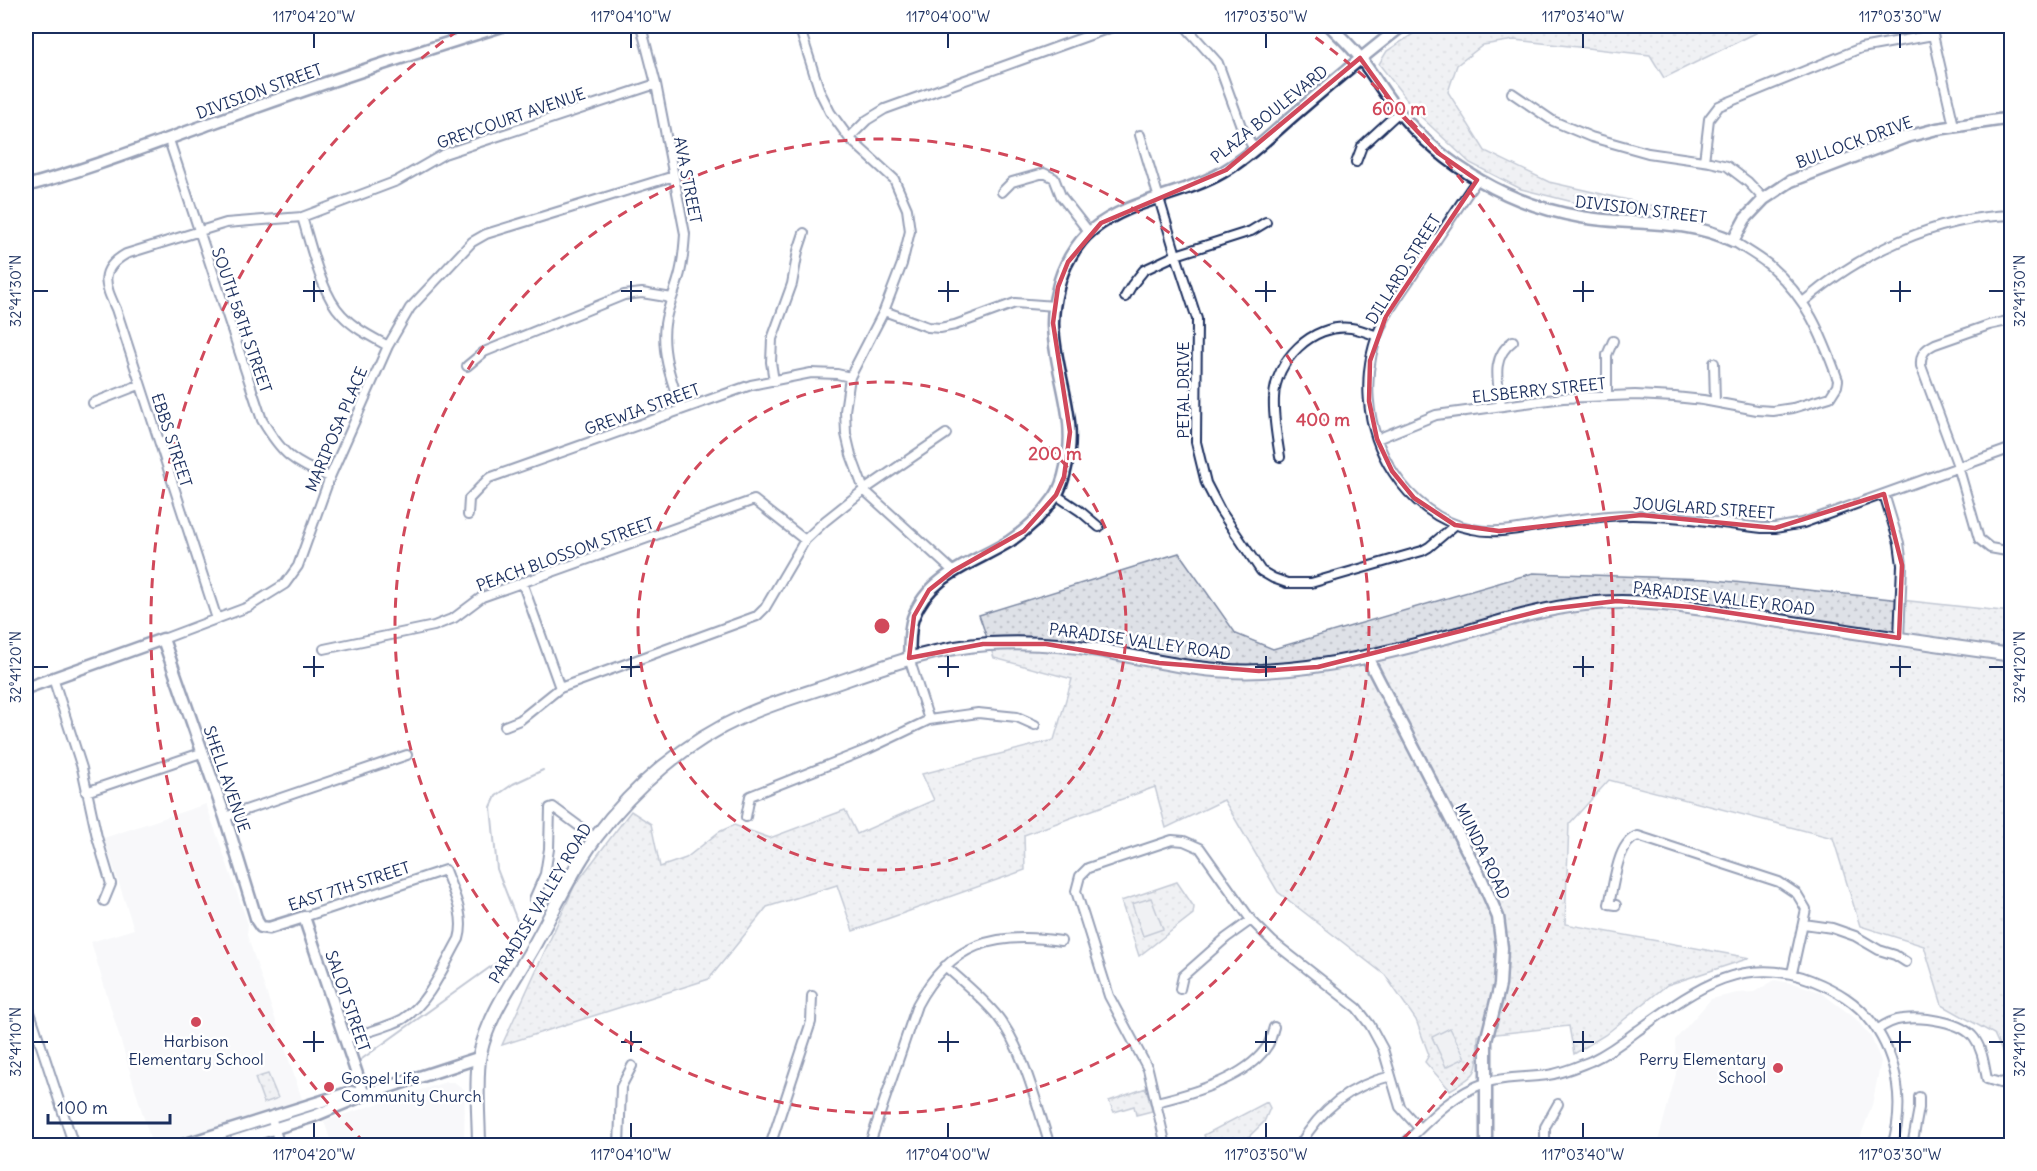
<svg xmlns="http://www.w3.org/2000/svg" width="2037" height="1171" viewBox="0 0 2037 1171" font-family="Delius,sans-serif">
<defs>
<pattern id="grass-dots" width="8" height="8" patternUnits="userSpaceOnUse" patternTransform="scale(1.5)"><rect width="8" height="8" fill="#dee1e7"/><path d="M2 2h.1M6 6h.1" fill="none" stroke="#bec1c9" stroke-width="1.8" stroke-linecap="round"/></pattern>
</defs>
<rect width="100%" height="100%" fill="#fff"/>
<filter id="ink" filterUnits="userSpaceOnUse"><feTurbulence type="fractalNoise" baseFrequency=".0167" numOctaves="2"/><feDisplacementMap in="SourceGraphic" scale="12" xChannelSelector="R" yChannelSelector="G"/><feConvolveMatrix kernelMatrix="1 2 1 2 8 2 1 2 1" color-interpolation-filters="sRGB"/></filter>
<g filter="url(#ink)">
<path fill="#eff0f4" d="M206,804L248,924L247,935L303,1102L164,1145H152L91,942L134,929L104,838Z
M1775,980L1800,985L1820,992L1855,1018L1871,1037L1881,1061L1872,1105L1860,1138L1855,1145H1657L1676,1074L1675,1040L1711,999L1737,993L1754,992Z
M446,1082H454L465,1090L464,1145H332L324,1121Z"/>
<path fill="url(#grass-dots)" stroke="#7c88a2" stroke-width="1.5" d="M1425,26H1770L1664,78L1650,55L1514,40L1483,45L1457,65L1448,92L1485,151L1549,182L1672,210L1593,207L1521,189L1470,163L1418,114L1379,64L1387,51Z
M1179,553L1236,634L1273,649L1533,573L1706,579L2011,612L2012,1073L1994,1034L1942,1005L1924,946L1860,926L1833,838L1609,780L1569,824L1565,924L1750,958L1667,985L1605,1035L1574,1054L1569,1026L1478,1036C1477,1072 1482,1072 1450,1090L1425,1062L1429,1055L1416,1020L1385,975L1278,892L1224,800L1166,828L1155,787L1024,835L1025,870L853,931L837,885L767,907L709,979L502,1045L575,885L631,811L651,824L660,867L686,858L719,832L734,825L770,838L845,810L857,834L934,800L922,774L1054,740L1072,679L994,658L979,615Z
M1177,882L1194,907L1193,914L1139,956L1121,901Z
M268,1074L278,1098L264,1103L255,1078Z
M1146,1088L1152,1111L1136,1115L1134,1106L1114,1112L1109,1101Z
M1267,1102L1270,1108L1264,1122L1240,1145H1208L1204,1135Z"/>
<path fill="#dee1e7" stroke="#7c88a2" stroke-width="1.5" d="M1151,898L1163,929L1143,936L1132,904Z
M1450,1028L1465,1058L1446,1067L1432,1037Z"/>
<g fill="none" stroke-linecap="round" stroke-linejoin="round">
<path stroke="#77839f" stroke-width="2" d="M359,1061L503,958L516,935L518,923L497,869L491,807L496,796L513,784L543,770"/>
<defs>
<path id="street" d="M641,26L656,84L685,234C684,249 683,265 678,280C674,294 667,309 665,324C661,353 672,382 681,409
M799,26L820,92L830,112L849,138L894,179L907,209L910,231L902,264L884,311L850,377L845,411L846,434L851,455L864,490L953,571
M1185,26L1218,63L1241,126L1254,149
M1931,26L1954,126
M1512,93L1553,121L1591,137L1648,153L1710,162L1727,166L1748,182L1764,199
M1140,135L1176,255L1197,319L1196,442L1206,483L1220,510L1261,571L1273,578L1287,583H1311L1422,551L1429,547L1455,525
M849,138L867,120L885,109L1115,26
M169,140L262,420C282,454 293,463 330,477
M1704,161L1709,119L1719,106L1861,48L1933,35
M1356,162L1362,146L1399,112
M1477,180C1458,207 1440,235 1421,263C1408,283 1392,303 1382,324C1360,371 1365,429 1393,472C1411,500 1439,523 1472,529C1499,535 1527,527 1553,523C1571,520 1590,518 1608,516C1659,512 1711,522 1762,528H1775L1803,523L2012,448
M1002,192L1012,182L1044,173L1054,178L1061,196L1089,232
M302,217C311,245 321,294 342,315C355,329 372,337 388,346
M1125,297L1132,285L1144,270L1176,255L1251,231L1266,222
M1804,301C1861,253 1935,217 2012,215
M884,311L928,327L940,328L955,325L1015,303L1055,306
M2012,320L1989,325L1935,344C1925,349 1920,354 1921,366L1958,466L1979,539L1990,548L2012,552
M1714,363L1715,402
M467,366L484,352L624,295L642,293L672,298
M774,381L771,362L772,339L792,284L798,251L804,233
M1607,396V355L1613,341
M93,403L139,385
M1501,406C1498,382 1490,358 1513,341
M1377,439L1436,415L1563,398L1635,395L1675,397L1703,400L1757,410L1773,411L1793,408L1830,397L1837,386L1838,380C1821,333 1807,298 1769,265C1758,256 1745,249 1733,241
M1280,457C1277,438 1273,417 1274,398C1275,361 1312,323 1351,328C1359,329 1369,333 1377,336
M1884,494L1899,543L1902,565L1899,638
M1056,495L1080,511L1099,527
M468,515L469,499L489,478L751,385L811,373L837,374L850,377
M522,582L560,688
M217,619L116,309C105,285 98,270 126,254L226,223L302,217L397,181L444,154L656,84
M163,639L248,607L285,584L298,566L330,477L388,346L410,308L472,242L486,234L674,176
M324,649L434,626L454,618L482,597L754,500L805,540
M909,658L929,720
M53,678L82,768L97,837L111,884L104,901
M505,726L520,720L560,688L757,616L765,608L805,540L825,521L864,490L946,434
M86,792L201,753
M225,817L407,755
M746,817L750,796L866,750L929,720L978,713L1017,717L1035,725
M534,899L545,874L549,849L550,808L553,807L595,838
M1616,905L1609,904C1614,886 1617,841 1638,836L1779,882L1797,894L1806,909L1792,973
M304,917L445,870C453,892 466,915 459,939C444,965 430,1002 403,1019C386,1028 363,1033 345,1039
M1804,924L1832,928L1855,936L1879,950L1895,955L1906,962
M945,966C963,982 983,998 998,1017C1024,1050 1037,1106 1050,1146
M1180,989L1183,976L1226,938L1251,920
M26,1000L74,1146
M1877,1030C1885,1024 1893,1020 1903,1019C1923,1016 1962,1022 1974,1038C1983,1050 1984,1065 1987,1079L2000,1083L2012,1080
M1156,1102C1191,1094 1248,1078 1268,1045C1271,1040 1272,1033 1274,1027
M271,1117L280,1146
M619,1146L621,1087L632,1066
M770,1146L811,1022L812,996
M869,1146L917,1005C950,943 995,931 1061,941
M1166,1146L1148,1069L1109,996L1076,891L1080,876L1088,868L1172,840L1184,841L1200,848L1251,920L1273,942L1357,1008L1370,1025L1383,1049L1400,1107L1419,1128
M1299,1146C1321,1109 1349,1086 1391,1076
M1402,1146C1427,1122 1452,1094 1485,1083C1505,1076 1527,1078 1548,1075C1563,1073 1578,1066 1591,1061C1608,1053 1623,1042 1637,1031C1692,992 1740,953 1811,980C1836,990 1857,1002 1873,1024C1898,1059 1905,1105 1892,1146
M1545,1146V1127L1558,1104
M1912,1146L1919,1108V1097"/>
<path id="secondary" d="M1330,26C1341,37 1352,47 1361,59C1374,76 1385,95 1398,111C1444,167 1510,205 1581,217C1631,226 1687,218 1733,241L1745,219L1764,199L1791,181L1906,137L1937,129L2012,118
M26,186C89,169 150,145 212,123C308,88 405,56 502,26
M1367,657L1482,880L1498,917L1502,948L1500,985L1486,1041V1146
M909,658C910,645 909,630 913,618C929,574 975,563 1010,541C1028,529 1043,514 1055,497C1061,488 1064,477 1066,467C1079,418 1054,373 1053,324C1053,313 1055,299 1058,288C1062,268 1076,243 1092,230C1130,199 1182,196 1223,172C1249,157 1272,134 1294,115C1330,84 1365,54 1402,26
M26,688L163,639L225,817L257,921L261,927L269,928L304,917L364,1095
M180,1146L351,1092L364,1095
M219,1146L314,1116L364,1095L478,1058"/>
<path id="primary" d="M479,1146C479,1120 475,1077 480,1054C489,1012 517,977 537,940C556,906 573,868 596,837C635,785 686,742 744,716C774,702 808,693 839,682C888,665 937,647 989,644C1026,642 1063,644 1099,650C1153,660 1206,674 1262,671C1333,668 1401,649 1469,631C1507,620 1545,608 1585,604C1646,597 1706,610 1767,619C1848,631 1930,644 2012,655"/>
</defs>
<use href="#street" stroke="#1b2f5e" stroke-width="12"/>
<use href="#secondary" stroke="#1b2f5e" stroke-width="15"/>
<use href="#primary" stroke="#1b2f5e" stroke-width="16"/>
<use href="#street" stroke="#fff" stroke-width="8"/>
<use href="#secondary" stroke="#fff" stroke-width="10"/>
<use href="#primary" stroke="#fff" stroke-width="12"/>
</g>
</g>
<path d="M0 0H2037V1171H0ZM1360,58L1399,112L1438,153L1477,180L1386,316L1370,361L1369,401L1377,439L1392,471L1414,498L1455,525L1499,531L1641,515L1775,528L1884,494L1902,565L1899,638L1691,607L1617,601L1548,609L1318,667L1259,671L1159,663L1046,644H983L909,658L914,616L929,590L953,571L1024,531L1056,495L1064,477L1070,432L1053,323L1058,287L1068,262L1101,223L1226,170Z" fill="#fff" fill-opacity=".55" fill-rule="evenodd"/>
<path fill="none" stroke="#d1495b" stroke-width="4.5" stroke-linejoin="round" d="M1360,58L1399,112L1438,153L1477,180L1386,316L1370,361L1369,401L1377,439L1392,471L1414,498L1455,525L1499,531L1641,515L1775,528L1884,494L1902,565L1899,638L1691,607L1617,601L1548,609L1318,667L1259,671L1159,663L1046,644H983L909,658L914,616L929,590L953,571L1024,531L1056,495L1064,477L1070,432L1053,323L1058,287L1068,262L1101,223L1226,170Z"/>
<path fill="none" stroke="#1b2f5e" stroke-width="2" d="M314,33V48M631,33V48M948,33V48M1266,33V48M1583,33V48M1900,33V48M314,281V302M631,281V302M948,281V302M1266,281V302M1583,281V302M1900,281V302M33,291H48M303,291H324M621,291H642M938,291H959M1255,291H1276M1573,291H1594M1890,291H1911M1989,291H2004M314,656V677M631,656V677M948,656V677M1266,656V677M1583,656V677M1900,656V677M33,667H48M303,667H324M621,667H642M938,667H959M1255,667H1276M1573,667H1594M1890,667H1911M1989,667H2004M314,1031V1052M631,1031V1052M948,1031V1052M1266,1031V1052M1583,1031V1052M1900,1031V1052M33,1042H48M303,1042H324M621,1042H642M938,1042H959M1255,1042H1276M1573,1042H1594M1890,1042H1911M1989,1042H2004M314,1123V1138M631,1123V1138M948,1123V1138M1266,1123V1138M1583,1123V1138M1900,1123V1138"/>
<g fill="none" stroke="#d1495b" stroke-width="3" stroke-dasharray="10 8">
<circle cx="882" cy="626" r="244"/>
<circle cx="882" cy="626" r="487"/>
<path d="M365 1143A731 731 0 0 1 463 27M1301 27A731 731 0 0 1 1399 1143"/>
</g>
<g fill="#d1495b" stroke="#fff" stroke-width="2">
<circle cx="196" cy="1022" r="6"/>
<circle cx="1778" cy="1068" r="6"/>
<circle cx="329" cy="1087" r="6"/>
</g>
<g text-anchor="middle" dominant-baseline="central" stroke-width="5" stroke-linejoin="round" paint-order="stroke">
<g font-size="16" fill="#1b2f5e" stroke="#fff">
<text transform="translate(259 91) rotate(-20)">DIVISION STREET</text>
<text transform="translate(1269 114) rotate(-39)">PLAZA BOULEVARD</text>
<text transform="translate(511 118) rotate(-19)">GREYCOURT AVENUE</text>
<text transform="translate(1854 142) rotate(-20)">BULLOCK DRIVE</text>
<text transform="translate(688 180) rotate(79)">AVA STREET</text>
<text transform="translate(1641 209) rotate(7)">DIVISION STREET</text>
<text transform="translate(1403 269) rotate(-58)">DILLARD STREET</text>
<text transform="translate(242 320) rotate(71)">SOUTH 58TH STREET</text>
<text transform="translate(1183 390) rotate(-90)">PETAL DRIVE</text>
<text transform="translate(1539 390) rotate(-6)">ELSBERRY STREET</text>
<text transform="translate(642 409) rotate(-20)">GREWIA STREET</text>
<text transform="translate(336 429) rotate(-67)">MARIPOSA PLACE</text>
<text transform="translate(172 440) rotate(72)">EBBS STREET</text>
<text transform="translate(1704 508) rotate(4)">JOUGLARD STREET</text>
<text transform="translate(565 554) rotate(-20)">PEACH BLOSSOM STREET</text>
<text transform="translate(1724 598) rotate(7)">PARADISE VALLEY ROAD</text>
<text transform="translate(1140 641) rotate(8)">PARADISE VALLEY ROAD</text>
<text transform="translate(227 779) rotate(71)">SHELL AVENUE</text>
<text transform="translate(1483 851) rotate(64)">MUNDA ROAD</text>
<text transform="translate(349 886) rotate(-18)">EAST 7TH STREET</text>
<text transform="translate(540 903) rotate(-59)">PARADISE VALLEY ROAD</text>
<text transform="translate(348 1001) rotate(71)">SALOT STREET</text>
</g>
<g font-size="16" fill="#1b2f5e" stroke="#fff">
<text x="196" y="1041">Harbison<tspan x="196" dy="18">Elementary School</tspan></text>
<text x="1766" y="1059" text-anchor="end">Perry Elementary<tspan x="1766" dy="18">School</tspan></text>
<text x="341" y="1078" text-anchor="start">Gospel Life<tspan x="341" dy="18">Community Church</tspan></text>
</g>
</g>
<circle cx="882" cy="626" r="9" fill="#d1495b" stroke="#fff" stroke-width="3"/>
<g font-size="18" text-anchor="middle" font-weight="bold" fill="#d1495b" stroke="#fff" stroke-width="5" stroke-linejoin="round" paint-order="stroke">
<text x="1399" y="115">600 m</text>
<text x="1323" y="426">400 m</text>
<text x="1055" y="460">200 m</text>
</g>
<rect width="2037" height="1171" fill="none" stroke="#fff" stroke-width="66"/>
<path d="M48 1114v9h122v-9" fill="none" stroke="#1b2f5e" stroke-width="3"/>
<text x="57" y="1114" font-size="18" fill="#1b2f5e" stroke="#ffffff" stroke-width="4.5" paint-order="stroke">100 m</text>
<rect x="33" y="33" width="1971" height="1105" fill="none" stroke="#1b2f5e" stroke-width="2"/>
<g font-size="15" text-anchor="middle" fill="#1b2f5e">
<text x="314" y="22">117°04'20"W</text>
<text x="631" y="22">117°04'10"W</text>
<text x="948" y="22">117°04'00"W</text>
<text x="1266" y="22">117°03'50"W</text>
<text x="1583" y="22">117°03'40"W</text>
<text x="1900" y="22">117°03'30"W</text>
<text transform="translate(16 291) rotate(-90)" y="5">32°41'30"N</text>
<text transform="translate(2020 291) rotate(-90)" y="5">32°41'30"N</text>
<text transform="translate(16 667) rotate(-90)" y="5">32°41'20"N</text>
<text transform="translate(2020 667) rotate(-90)" y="5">32°41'20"N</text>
<text transform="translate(16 1042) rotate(-90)" y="5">32°41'10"N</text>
<text transform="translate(2020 1042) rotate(-90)" y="5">32°41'10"N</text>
<text x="314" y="1160">117°04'20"W</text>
<text x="631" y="1160">117°04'10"W</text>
<text x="948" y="1160">117°04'00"W</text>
<text x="1266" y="1160">117°03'50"W</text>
<text x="1583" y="1160">117°03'40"W</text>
<text x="1900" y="1160">117°03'30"W</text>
</g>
</svg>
